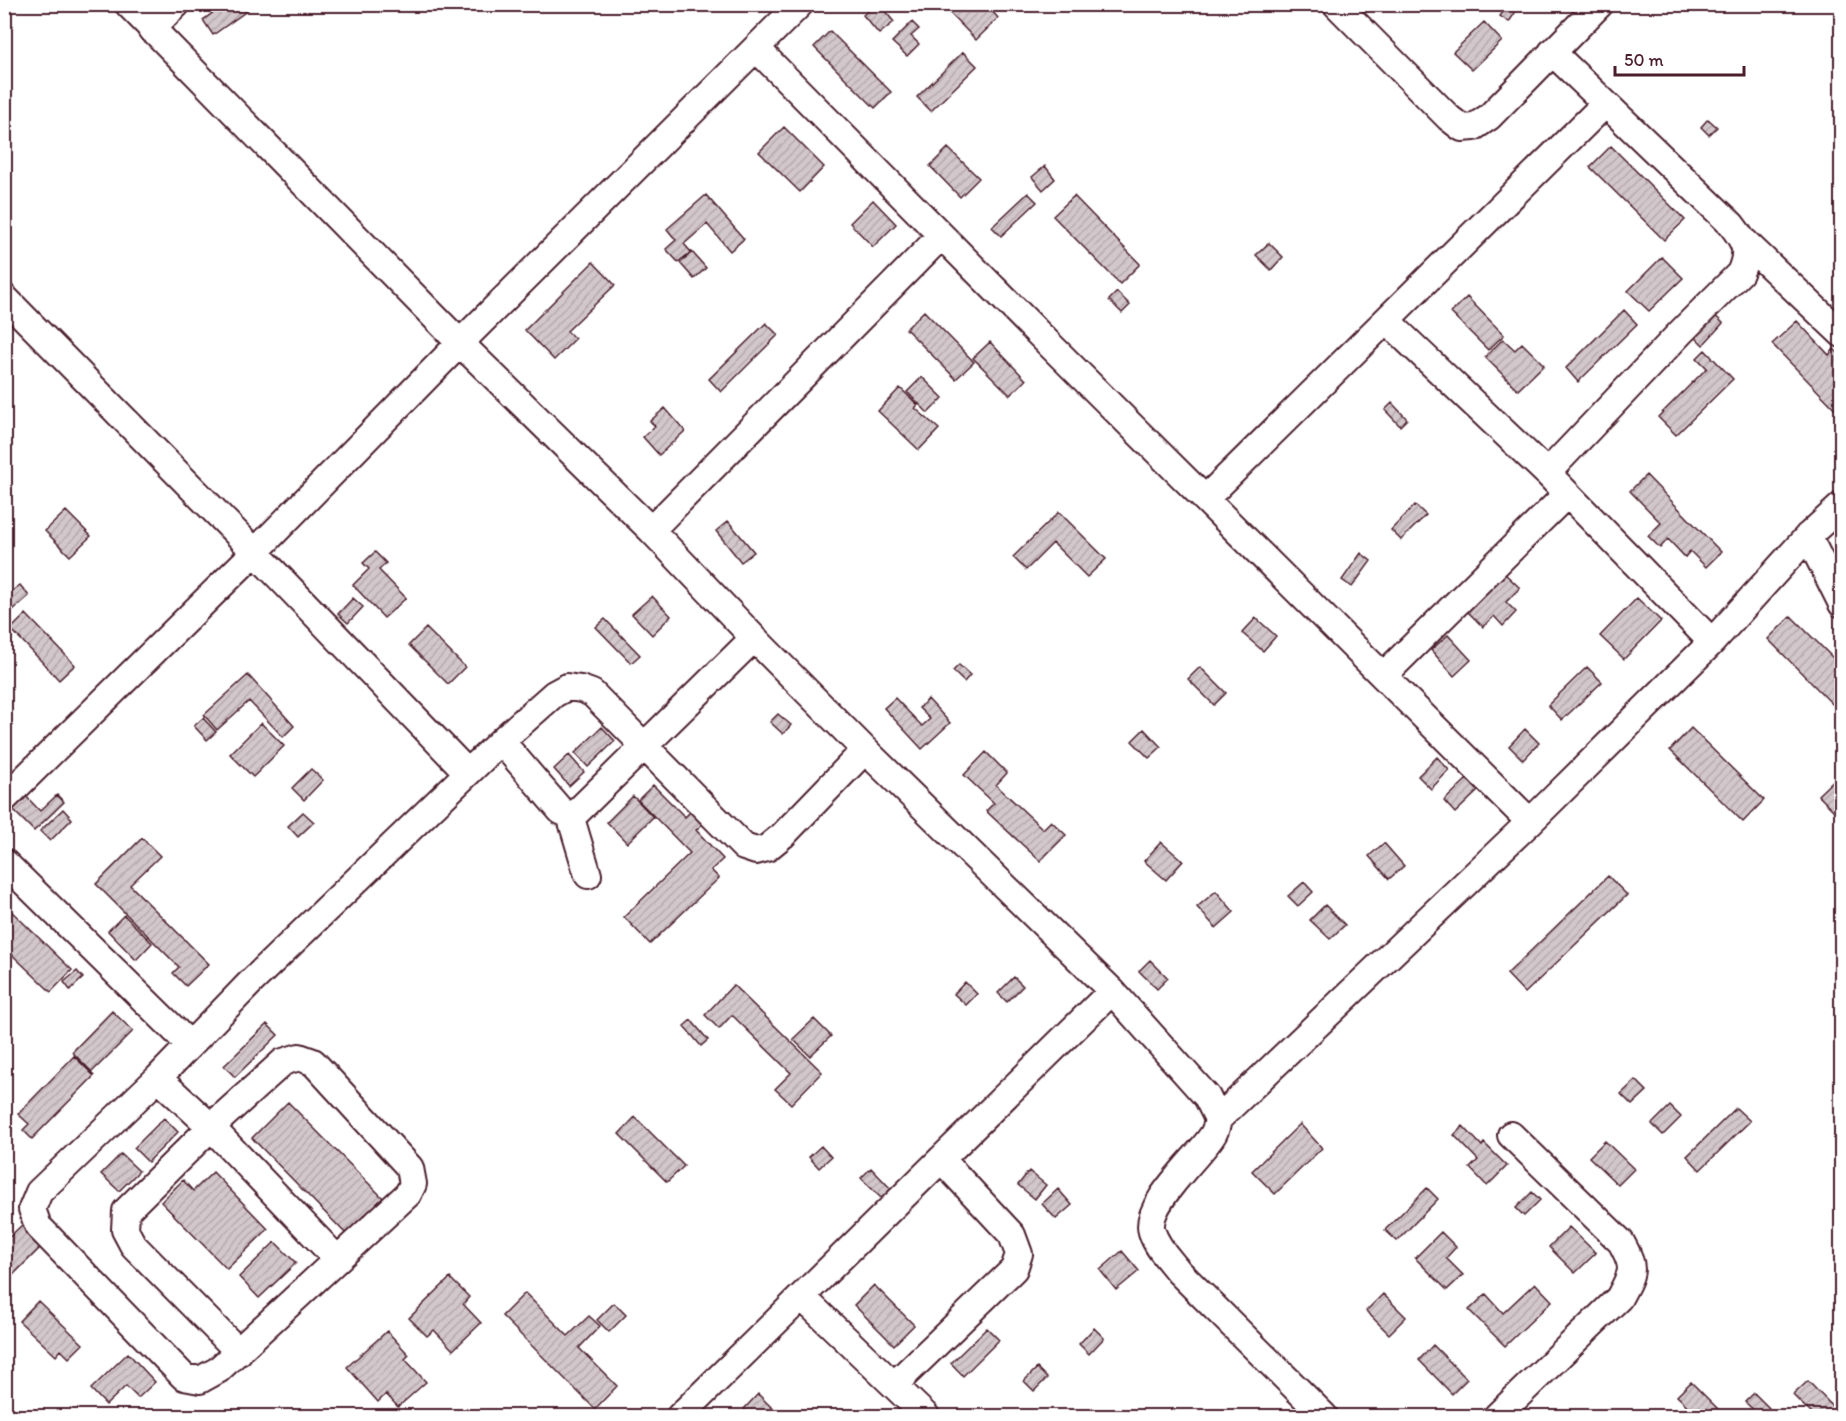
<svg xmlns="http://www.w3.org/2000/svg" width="1846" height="1421" viewBox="0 0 1846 1421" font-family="Itim,sans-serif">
<defs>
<pattern id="building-hatch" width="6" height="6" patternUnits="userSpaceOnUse" patternTransform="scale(1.5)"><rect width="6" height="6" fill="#d2c7cb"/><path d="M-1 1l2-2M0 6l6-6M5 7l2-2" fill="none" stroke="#b6aaae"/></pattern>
</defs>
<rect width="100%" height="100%" fill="#fff"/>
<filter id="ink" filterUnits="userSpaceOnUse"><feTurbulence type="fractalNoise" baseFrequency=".0167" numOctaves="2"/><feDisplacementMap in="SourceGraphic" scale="12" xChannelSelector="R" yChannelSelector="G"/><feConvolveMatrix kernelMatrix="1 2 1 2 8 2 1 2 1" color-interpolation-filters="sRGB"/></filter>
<g filter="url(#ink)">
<path fill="url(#building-hatch)" stroke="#4a1f2b" stroke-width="1.5" d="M225,4H244L248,10L213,35L203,20Z
M875,4H879L894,22L879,34L863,15Z
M941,4H986L998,18L976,40Z
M1507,7L1515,13L1509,22L1500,16Z
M912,22L919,29L911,36L919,44L907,56L892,42Z
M1484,22L1502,41L1472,70L1453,52Z
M830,31L891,92L875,108L814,47Z
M963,52L977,66L931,111L917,97Z
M1708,119L1717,127L1709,135L1701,127Z
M784,127L824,167L800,192L759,152Z
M1611,146L1685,220L1664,240L1590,167Z
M948,148L979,178L960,197L930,166Z
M1045,166L1055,179L1043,190L1032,177Z
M1028,193L1037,202L1001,236L992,227Z
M706,195L744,239L730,251L707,224L684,244L691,252L678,262L666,249L676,240L667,229Z
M1074,196L1140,264L1120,284L1053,216Z
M873,200L896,224L873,247L850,223Z
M1269,243L1283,257L1271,270L1256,255Z
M692,252L706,268L694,279L680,263Z
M1662,257L1683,278L1649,311L1628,291Z
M593,262L615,285L567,331L575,339L554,360L525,330Z
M1117,292L1130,305L1122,313L1109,300Z
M1467,297L1504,335L1488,350L1451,313Z
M1624,310L1637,324L1578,382L1566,368Z
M924,311L974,362L956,379L906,329Z
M1712,313L1723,323L1703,345L1693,335Z
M1797,321L1829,355L1834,349L1842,357V416L1772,344Z
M766,323L778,335L721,392L709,379Z
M1503,339L1515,350L1522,343L1544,365L1518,390L1485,357Z
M990,342L1026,380L1010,395L973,358Z
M1705,350L1733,379L1676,435L1658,417L1707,368L1697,358Z
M922,377L943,398L928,413L907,392Z
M900,388L918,405L915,408L939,429L919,450L878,411Z
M1392,403L1407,419L1400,426L1385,410Z
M665,408L685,431L659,455L643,437L655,426L650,421Z
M1646,475L1721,552L1706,567L1690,551L1685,557L1668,539L1660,548L1648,536L1661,523L1630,491Z
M1415,505L1426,515L1401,540L1391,530Z
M66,511L91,536L70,556L45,531Z
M1059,512L1106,559L1087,577L1053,543L1026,570L1013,557Z
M728,521L754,552L741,562L716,531Z
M375,552L386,563L379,570L406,598L384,618L353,585L369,569L363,563Z
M1361,553L1371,561L1352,587L1342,580Z
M1503,572L1520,588L1506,602L1516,612L1503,626L1494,616L1483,627L1466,610Z
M20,585L29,596L13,610L4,600V597Z
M652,596L671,616L652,635L632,614Z
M353,598L363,607L348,623L338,614Z
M1637,598L1661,621L1624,659L1600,636Z
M26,614L75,665L59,680L11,629Z
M1791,616L1842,667V714L1768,639Z
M1256,618L1276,636L1263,651L1242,633Z
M605,619L640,655L631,663L596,627Z
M426,628L465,667L448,684L409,645Z
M1448,635L1471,660L1454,676L1431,650Z
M959,665L970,675L964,682L953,671Z
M1200,667L1226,693L1214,705L1188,679Z
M1587,667L1602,682L1562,720L1548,705Z
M248,675L294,726L283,737L249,701L217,730L204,715Z
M895,698L922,726L930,719L919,708L928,699L950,723L922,749L884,708Z
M778,714L791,725L783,734L770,722Z
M203,718L216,732L207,740L194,726Z
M261,723L284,746L253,777L230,754Z
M602,727L615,741L588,767L575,753Z
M1691,728L1764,800L1743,822L1670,750Z
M1144,729L1161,747L1149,758L1132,741Z
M1525,729L1539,743L1523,760L1509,746Z
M986,752L1007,773L996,785L1043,829L1051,821L1066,835L1040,861L986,811L994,803L964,775Z
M569,755L584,772L569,786L554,769Z
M1437,757L1449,770L1431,789L1418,776Z
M311,769L323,780L304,800L292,788Z
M1842,772V804L1834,811L1818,795Z
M1467,779L1478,791L1455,813L1444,801Z
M653,785L685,817L698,804L710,817L696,830L723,859L711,870L719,878L650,944L624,917L690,853L638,800Z
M22,792L40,811L57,795L64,802L34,831L8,805Z
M633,796L653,817L627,843L607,822Z
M63,809L72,819L50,841L40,831Z
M303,812L314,822L298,837L288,826Z
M142,838L160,856L130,885L209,964L186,986L173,973L179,967L96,884Z
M1161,842L1183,861L1166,880L1144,861Z
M1384,843L1404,866L1389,879L1369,856Z
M1608,876L1627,895L1525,993L1507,974Z
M1304,882L1313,892L1298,906L1288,896Z
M1216,891L1234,912L1216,928L1197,907Z
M4,904L72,970L51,992L4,947Z
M1325,905L1345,925L1330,939L1310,920Z
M124,915L152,943L136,960L108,931Z
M1150,960L1168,978L1157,989L1139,971Z
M77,971L83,978L70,990L64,982Z
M1014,977L1023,986L1007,1002L998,993Z
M965,982L977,994L966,1005L954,994Z
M733,985L822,1072L791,1104L775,1089L791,1073L732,1015L719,1029L705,1015Z
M112,1011L133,1031L92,1072L72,1052Z
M814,1019L831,1036L810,1056L793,1039Z
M691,1020L708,1040L701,1046L684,1026Z
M267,1024L278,1035L235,1077L224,1066Z
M74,1056L94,1076L32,1139L23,1130L29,1124L18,1114Z
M1636,1080L1647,1091L1632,1105L1621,1094Z
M288,1102L385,1200L348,1236L252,1138Z
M1670,1106L1681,1117L1663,1135L1652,1124Z
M1736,1108L1750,1121L1700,1170L1687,1156Z
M635,1117L684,1166L667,1182L619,1134Z
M164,1118L178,1132L148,1162L134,1148Z
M4,1123L12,1131L4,1138Z
M1300,1124L1322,1148L1275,1194L1252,1171Z
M1463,1126L1482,1146L1484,1143L1507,1166L1487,1186L1470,1168L1478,1160L1454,1135Z
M1605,1141L1634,1169L1618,1185L1589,1157Z
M821,1146L831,1157L819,1168L809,1157Z
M121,1154L139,1171L119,1191L101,1174Z
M871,1168L892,1190L883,1200L861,1178Z
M1029,1171L1046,1185L1035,1199L1018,1185Z
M213,1172L268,1229L227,1269L161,1202L183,1180L193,1191Z
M1427,1188L1438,1199L1397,1241L1385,1230Z
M1058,1189L1072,1205L1056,1219L1042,1204Z
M1532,1192L1540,1200L1524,1216L1516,1208Z
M23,1224L43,1245L4,1284V1242Z
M1569,1227L1596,1253L1575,1273L1549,1247Z
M1441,1232L1456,1247L1446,1258L1463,1275L1447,1290L1415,1258Z
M275,1242L296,1263L259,1298L239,1277Z
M1122,1251L1139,1271L1116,1290L1100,1270Z
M450,1278L469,1297L463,1304L481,1323L453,1350L434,1330L427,1336L409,1318Z
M1535,1283L1552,1301L1505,1346L1469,1310L1486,1294L1503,1313Z
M874,1285L914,1325L894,1345L854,1305Z
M525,1293L568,1336L589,1316L600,1326L579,1348L617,1386L595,1409L502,1316Z
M1383,1294L1406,1317L1389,1334L1366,1311Z
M38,1301L83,1344L69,1358L61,1350L56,1356L19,1321Z
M614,1303L626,1315L609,1332L597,1320Z
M987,1328L999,1340L963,1376L951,1363Z
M1094,1328L1104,1338L1089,1354L1079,1344Z
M387,1331L409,1355L405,1359L426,1382L398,1407L386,1394L378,1402L347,1367Z
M1433,1345L1467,1379L1452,1394L1419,1360Z
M128,1353L155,1382L138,1398L126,1386L106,1405L91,1389Z
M1037,1368L1047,1378L1034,1391L1024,1381Z
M1808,1381L1834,1408L1825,1416H1814L1793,1395Z
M1691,1382L1723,1414L1721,1416H1698L1677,1396Z
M1754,1393L1769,1408L1760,1416L1745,1402Z
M758,1394L774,1410L767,1416H752L744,1409Z"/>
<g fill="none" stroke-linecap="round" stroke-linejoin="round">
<defs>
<path id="minor" d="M128,4L460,343L651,530L754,638L865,750L1112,991L1207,1097L1218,1119C1217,1125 1215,1132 1212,1136C1198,1158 1143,1205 1152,1232C1157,1248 1169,1259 1178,1271L1324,1416
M1336,4L1449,118L1462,128L1474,127L1489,117L1600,4
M151,29L177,4
M756,48L1037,332L1530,822
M1552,52L1731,224C1745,242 1750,250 1740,273L1681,332L1547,473L1712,642
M1745,242L1842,334
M4,297L255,552L468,773
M1387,321L1547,473
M1205,499L1605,104
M651,530L941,236
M1808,536L1842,604
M1383,676L1567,494
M501,741L561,811L570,815L577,812L754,638
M4,799L255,552L460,343L800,4
M570,815L588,875
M4,862L189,1044
M158,1078L211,1127L337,1259
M1218,1119L1530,822L1712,642L1808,536L1842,505
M802,1297L926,1416
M239,1352L133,1245L125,1230L126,1211L211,1127L283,1062L299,1057L313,1062L410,1168L413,1184L408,1194L218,1370L200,1380L184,1377L38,1226L32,1209L39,1192L158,1078L250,983L501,741L554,694L567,687L581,689L592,693L744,847L756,851L767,848L783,835L865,750
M894,1385L1014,1269L1019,1254L1012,1235L941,1159
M680,1416L1112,991
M1497,1416L1619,1298C1633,1272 1636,1269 1621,1242L1511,1135"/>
</defs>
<use href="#minor" stroke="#4a1f2b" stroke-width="30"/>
<use href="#minor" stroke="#fff" stroke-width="26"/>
</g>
</g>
<rect width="1846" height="1421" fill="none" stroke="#fff" stroke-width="24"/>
<rect x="12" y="12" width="1822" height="1397" fill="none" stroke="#4a1f2b" stroke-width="2" filter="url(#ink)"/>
<path d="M1615 66v9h129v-9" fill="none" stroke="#4a1f2b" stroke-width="3"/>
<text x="1624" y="66" font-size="18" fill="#4a1f2b" stroke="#ffffff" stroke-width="4.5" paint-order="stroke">50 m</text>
</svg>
